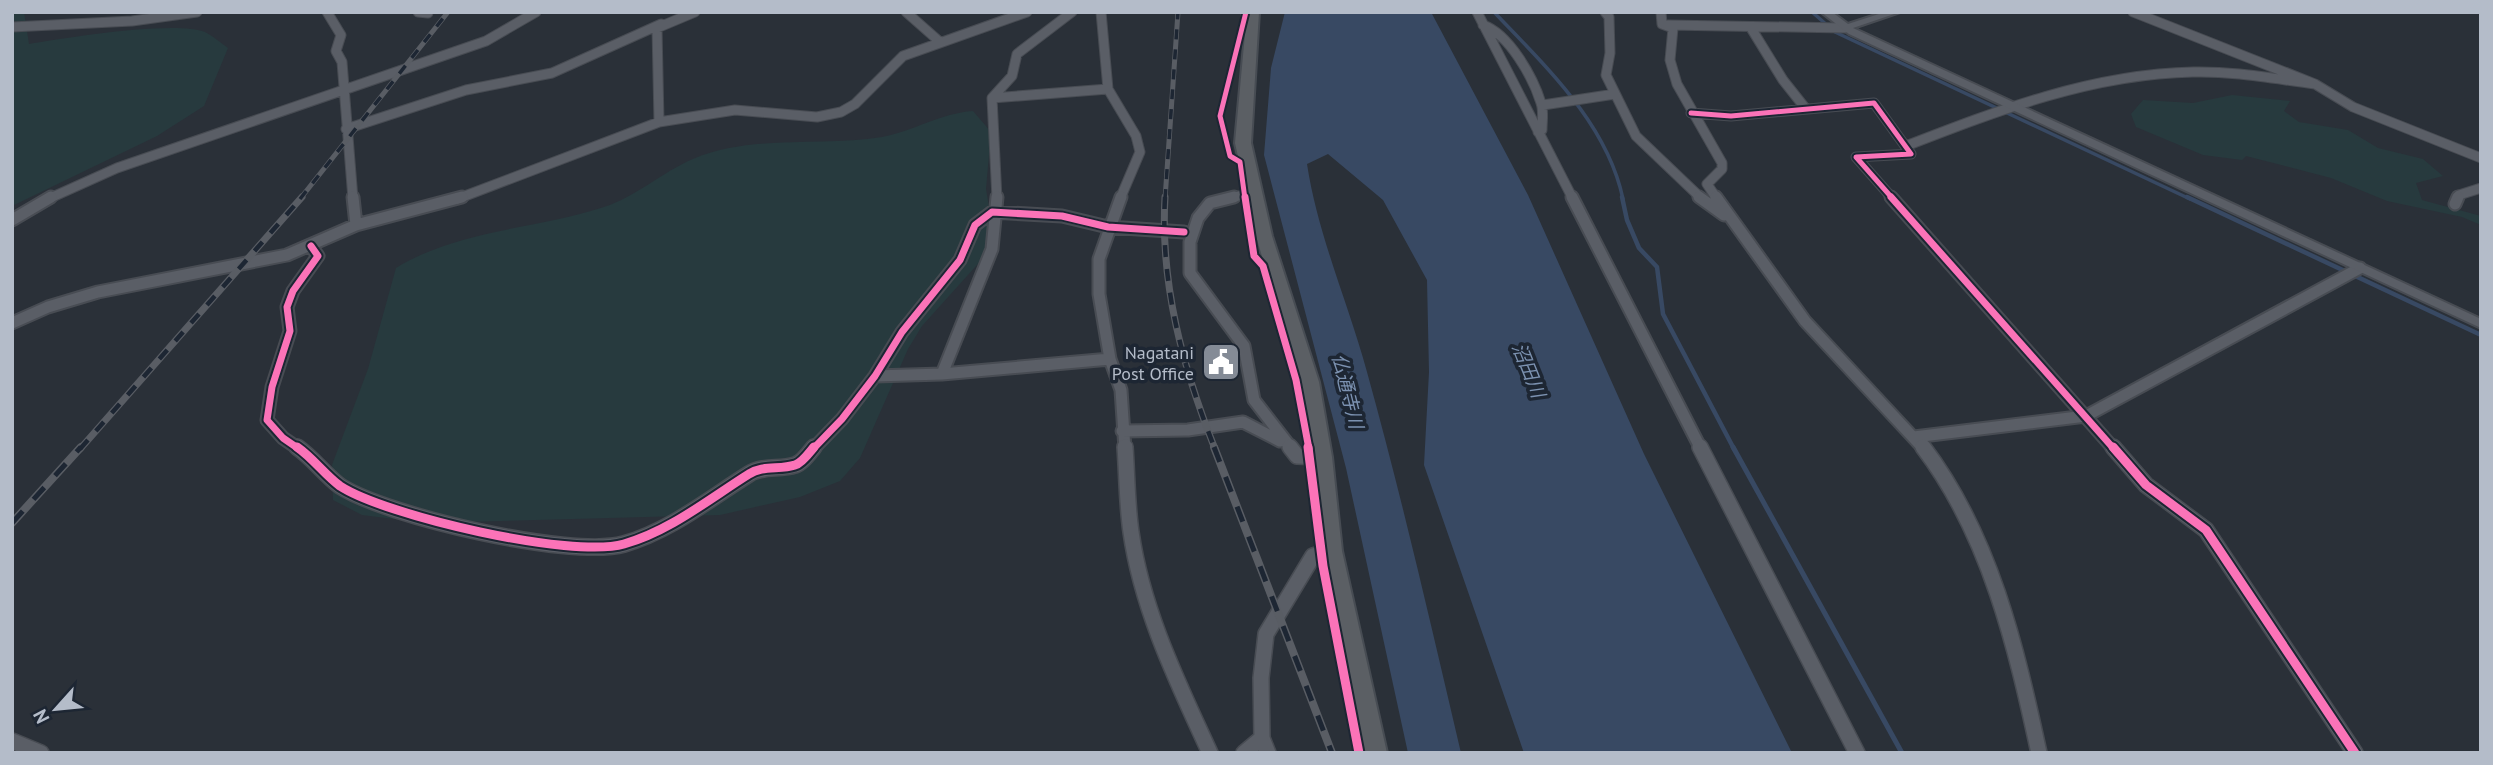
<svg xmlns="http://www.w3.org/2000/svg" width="2493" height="765" viewBox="0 0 2493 765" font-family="'PT Sans','Noto Sans JP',sans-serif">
<rect width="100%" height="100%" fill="#2a3038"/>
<path fill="#273a3e" d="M12,12H24L29,44C65,38 175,20 205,32C213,36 221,43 228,48L204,106L157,136L12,206Z
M2232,95L2290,101L2284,111L2299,122L2348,130L2378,148L2423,159L2443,176L2416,183L2422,200L2481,216V225L2462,217L2387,201L2331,178L2246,156L2242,160L2203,155L2136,127L2131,114L2143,100L2193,103Z
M973,111L991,132L986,189L993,231L985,256L922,326L908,349L860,458L840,481L800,497L720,515L426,523L362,515L333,500L332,465L368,369L396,268C457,230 537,229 604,207C636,197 662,172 693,159C752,134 820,147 882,137C914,131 941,113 973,111Z"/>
<path fill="#384963" d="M1285,12H1431L1528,195L1644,454L1792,753H1524L1424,465L1429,372L1427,280L1383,200L1328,154L1307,164C1318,236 1348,302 1367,372C1402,498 1431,625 1461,753H1408L1346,468L1264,155L1271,68Z"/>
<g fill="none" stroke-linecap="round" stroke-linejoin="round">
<path stroke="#384963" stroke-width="3.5" d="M1494,12C1545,66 1607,123 1623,199
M1812,12L1835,32L2190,199"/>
<path stroke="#384963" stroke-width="4.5" d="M1622,197L1627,220L1639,248L1657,267L1663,314L1734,449
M2187,197L2481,335"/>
<path stroke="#384963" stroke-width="5" d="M1733,447L1902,753"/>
<defs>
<path id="minor-far2" d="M327,12L341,35L336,51L342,62L353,199
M418,12L428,13
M906,12L940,42
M1101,12L1108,89L1136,136L1140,152L1120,199
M1246,12L1245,27L1251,28
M1477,12L1573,199
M1605,12L1609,17L1610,53L1606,75L1636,136L1702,199
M1661,12L1662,24L1673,28L1670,60L1677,84L1722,163V169L1707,184L1717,199
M2133,12L2315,84L2353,107L2481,158
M1483,25C1509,34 1533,77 1541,103C1544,111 1542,121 1542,130L1538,132
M1668,25L1845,28
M12,27L132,21L197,12
M1751,28L1783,80L1806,109
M992,98L1108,89
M1543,105L1615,94
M1691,113L1731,116L1874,103L1911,154L1856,157L1893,199
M659,122L657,28L695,12
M346,129L466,90L552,73L661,24
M1906,146C1999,110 2092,74 2193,72C2234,71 2275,79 2315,84
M48,199L117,168L486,41L536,12
M457,199L659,122L735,110L817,117L841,112L855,104L903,56L1027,12
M997,199L992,98L1012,76L1017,54L1072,12
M1227,199L1254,192
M2457,199L2459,195L2481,188"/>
<path id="minor-far1" d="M353,197L356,225
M1121,197L1099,259V294L1110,359L1121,390L1125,449
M1234,197L1210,203L1198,218L1190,242V273L1244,346L1254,400L1292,449
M1572,197L1701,449
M1699,197L1724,215
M1716,197L1805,321L1924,449
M1891,197L2114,449
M2455,204L2458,197
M12,220L51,197
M12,323L48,307L98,292L287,255L356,225L462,197
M942,374L992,249L997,197
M875,376L942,374L1110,359
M1122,431L1188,430L1243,422L1280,441
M1914,437L2086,416L2360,268
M299,449L283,438L267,420L272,387L290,331L287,307L293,291L318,256L311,246
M813,449L842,419L875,376L902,332L960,260L975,225L992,212L1062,216L1108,227L1184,232"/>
<path id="minor" d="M297,447C313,458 325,475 340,486C386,516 572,559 624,544C670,531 709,499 749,474C762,465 780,470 795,465C802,463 809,453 814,447
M1125,447C1127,475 1127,505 1131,532C1142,610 1178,683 1210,753
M1290,447L1297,456L1322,457
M1700,447L1857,753
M1923,447C1990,535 2016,647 2039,753
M2113,447L2146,485L2206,530L2355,753
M1262,738L1268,753
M12,741L41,753
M1244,753L1262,738L1261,678L1266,634L1313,556L1331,551"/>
<path id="tertiary" d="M1821,12H1832L1848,24L1885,12H1900L1853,28L2481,319V328L1849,34Z"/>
<path id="trunk" d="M1247,12H1259L1251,143L1272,236L1319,382L1332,457L1342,551L1387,753H1361L1320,551L1312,457L1299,382L1256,236L1235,143Z"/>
</defs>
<use href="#minor-far2" stroke="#484c53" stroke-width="11"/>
<use href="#minor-far1" stroke="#484c53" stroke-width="15"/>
<use href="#minor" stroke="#484c53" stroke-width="18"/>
<use href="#tertiary" stroke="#484c53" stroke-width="4"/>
<use href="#trunk" stroke="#474c53" stroke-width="4"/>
<use href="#minor-far2" stroke="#5a5e66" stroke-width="9"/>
<use href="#minor-far1" stroke="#5a5e66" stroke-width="11"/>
<use href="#minor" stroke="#5a5e66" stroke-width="15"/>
<use href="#tertiary" fill="#5a5e66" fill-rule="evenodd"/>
<use href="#trunk" fill="#5b5f64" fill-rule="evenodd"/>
<defs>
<path id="rail-far2" d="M300,199L448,12
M1165,199L1178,12"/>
<path id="rail-far1" d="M1165,197C1160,285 1183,368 1215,449
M80,449L302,197"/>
<path id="rail" d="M1214,447L1332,753
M12,523L81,447"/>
</defs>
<use href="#rail-far2" stroke="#595d64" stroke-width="5"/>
<use href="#rail-far1" stroke="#595d64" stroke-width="7"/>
<use href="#rail" stroke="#595d64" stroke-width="8"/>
<use href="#rail-far2" stroke="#1d2633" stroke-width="3.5" stroke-dasharray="10" stroke-linecap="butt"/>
<use href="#rail-far1" stroke="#1d2633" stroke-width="4.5" stroke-dasharray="12" stroke-linecap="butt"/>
<use href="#rail" stroke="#1d2633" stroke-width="5" stroke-dasharray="16" stroke-linecap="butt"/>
<defs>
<path id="cycleway-far2" d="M1691,113L1731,116L1874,103L1911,154L1856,157L1893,199
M1245,199L1240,162L1230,156L1220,116L1246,12"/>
<path id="cycleway-far1" d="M1245,197L1254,256L1263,266L1296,380L1309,449
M1891,197L2114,449
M299,449L283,438L267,420L272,387L290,331L287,307L293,291L318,256L311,246
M813,449L842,419L875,376L902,332L960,260L975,225L992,212L1062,216L1108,227L1184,232"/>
<path id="cycleway" d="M297,447C313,458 325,475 340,486C386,516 572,559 624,544C670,531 709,499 749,474C762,465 780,470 795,465C802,463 809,453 814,447
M1308,447L1323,566L1359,753
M2113,447L2146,485L2206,530L2355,753"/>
</defs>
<use href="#cycleway-far2" stroke="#1d2633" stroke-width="9"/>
<use href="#cycleway-far1" stroke="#1d2633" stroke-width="11"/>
<use href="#cycleway" stroke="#1d2633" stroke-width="13"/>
<use href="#cycleway-far2" stroke="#fb73b8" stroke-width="5"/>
<use href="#cycleway-far1" stroke="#fb73b8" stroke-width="7"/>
<use href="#cycleway" stroke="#fb73b8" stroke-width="9"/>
</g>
<defs>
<symbol id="civic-square" viewBox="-11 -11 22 22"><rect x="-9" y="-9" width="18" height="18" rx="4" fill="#848b96" stroke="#1d2633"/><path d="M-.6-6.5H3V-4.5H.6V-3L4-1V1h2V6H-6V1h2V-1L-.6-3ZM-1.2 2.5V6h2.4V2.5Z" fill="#fff"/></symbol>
</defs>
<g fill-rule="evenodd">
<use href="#civic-square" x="1199" y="340" width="44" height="44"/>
</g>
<g text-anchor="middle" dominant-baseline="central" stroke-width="7" stroke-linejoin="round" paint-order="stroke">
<g font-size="18" fill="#b4bcc9" stroke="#1d2633" text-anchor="end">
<text x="1194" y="352">Nagatani<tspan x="1194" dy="21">Post Office</tspan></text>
</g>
<g font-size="19" font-style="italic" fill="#7c92b1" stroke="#1d2633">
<text transform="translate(1529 370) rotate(68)">沼田川</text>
<text transform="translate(1348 391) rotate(76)">仏通寺川</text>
</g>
</g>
<rect width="2493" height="765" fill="none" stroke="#b4bcc9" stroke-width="28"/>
<g transform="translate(56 709) rotate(243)" stroke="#1d2633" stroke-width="5" paint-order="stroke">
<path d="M0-5L12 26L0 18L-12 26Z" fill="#b4bcc9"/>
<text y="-10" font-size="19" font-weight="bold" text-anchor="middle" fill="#b4bcc9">N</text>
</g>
</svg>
